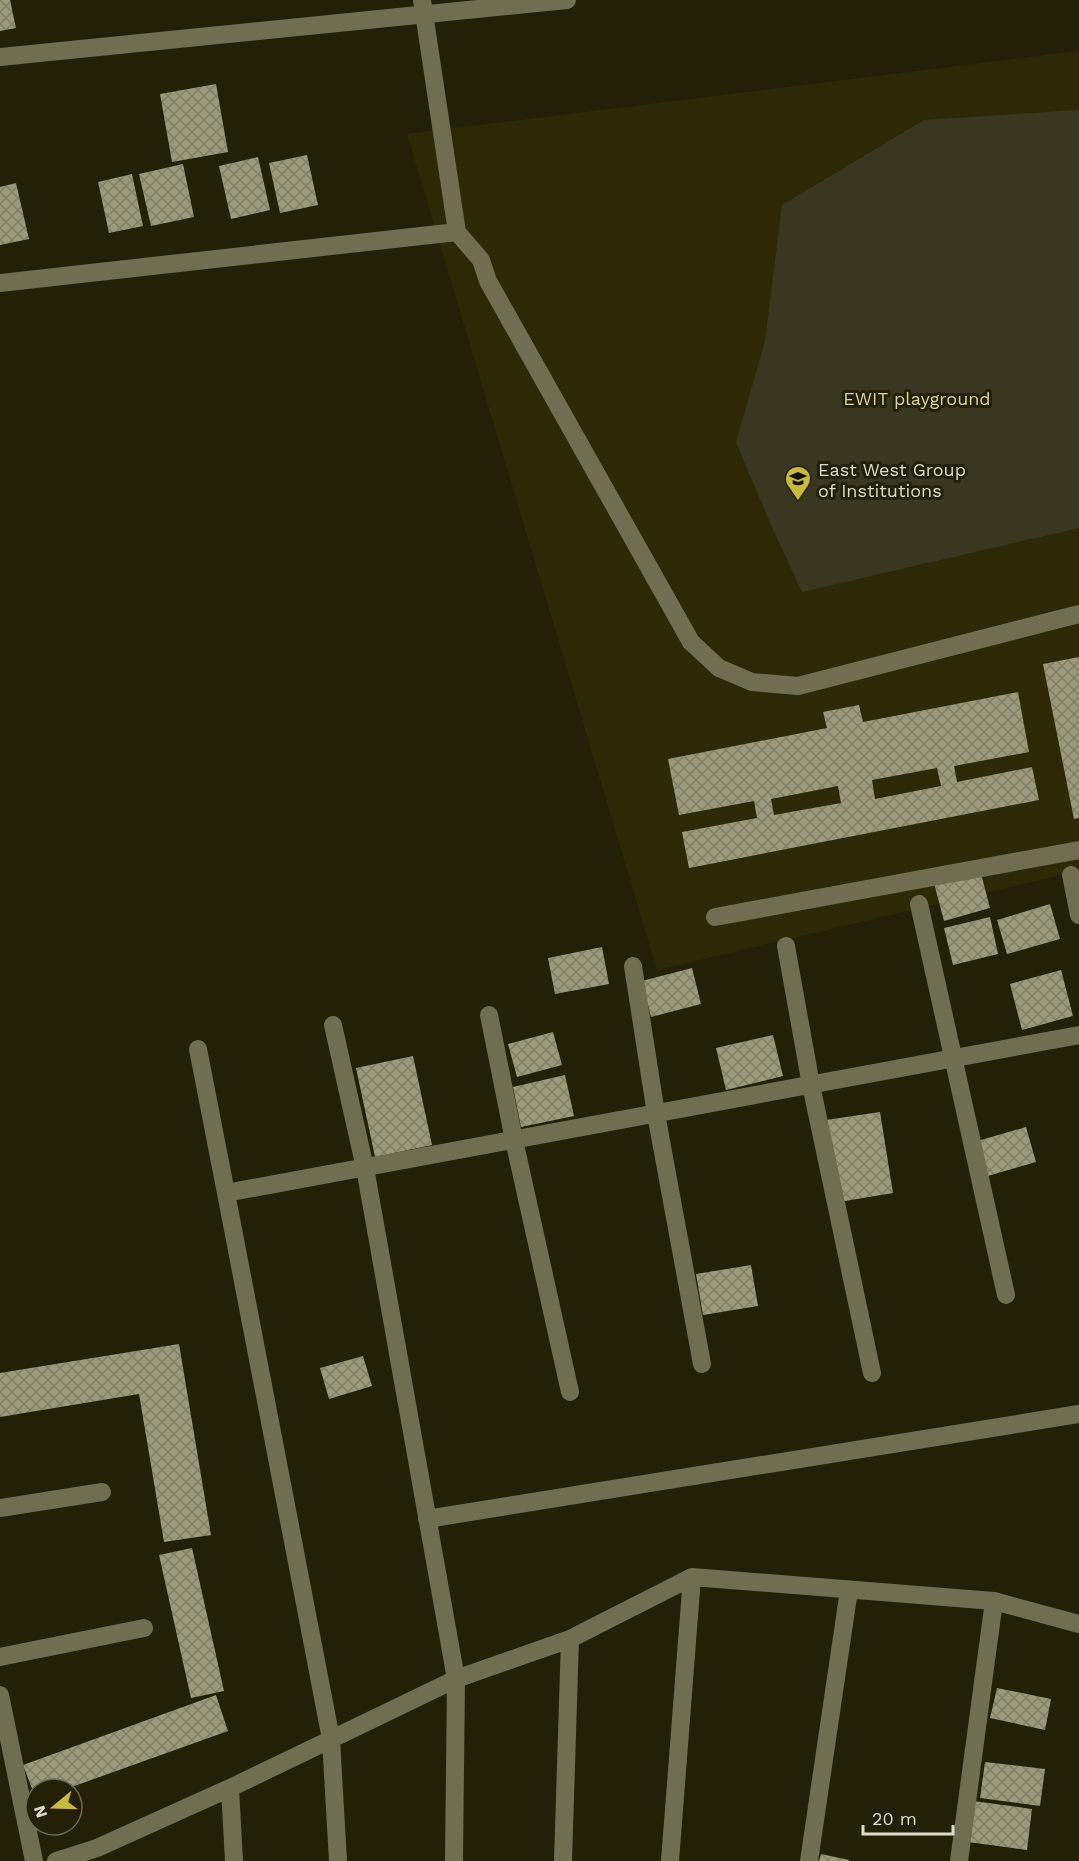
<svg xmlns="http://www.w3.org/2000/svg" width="1079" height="1861" viewBox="0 0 1079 1861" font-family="'Work Sans',sans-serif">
<defs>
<pattern id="building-cross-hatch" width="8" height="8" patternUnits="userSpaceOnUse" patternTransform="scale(1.5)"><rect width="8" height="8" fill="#9c997b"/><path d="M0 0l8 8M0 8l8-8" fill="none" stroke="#817f68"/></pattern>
</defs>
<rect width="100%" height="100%" fill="#242007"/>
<path fill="#2d2906" d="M1079,51V871L657,970L407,134Z"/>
<path fill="#393720" d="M1079,110V528L802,592L771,525L736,442L765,341L782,205L924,120Z"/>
<path fill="url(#building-cross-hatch)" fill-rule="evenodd" d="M0,0H10L16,28L0,31Z
M216,84L228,152L172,162L160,94Z
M307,155L318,205L280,213L269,163Z
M258,157L270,210L231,219L219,166Z
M183,164L194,217L151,226L139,174Z
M132,174L143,226L109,233L98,182Z
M16,183L29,239L0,245V187Z
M1079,657V818L1074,819L1043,664Z
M1018,692L1029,752L954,766L957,782L1032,767L1039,800L689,868L682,832L757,818L754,801L679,815L668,759L827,728L823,712L859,705L863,722ZM937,768L941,786L875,799L872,780ZM838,786L841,803L774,815L771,799Z
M980,870L990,908L944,921L934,883Z
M1050,904L1060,939L1007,954L997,920Z
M990,917L998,954L953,965L944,928Z
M602,947L609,984L555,994L548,958Z
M692,968L701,1004L651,1017L642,981Z
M1061,970L1073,1016L1022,1030L1010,984Z
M553,1032L562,1065L517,1077L508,1044Z
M773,1035L783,1076L726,1090L716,1048Z
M413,1056L432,1145L375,1157L356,1068Z
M565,1075L574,1116L521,1127L513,1087Z
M880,1112L893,1193L839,1202L826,1120Z
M1026,1127L1036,1162L984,1177L974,1142Z
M751,1265L758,1306L703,1315L696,1274Z
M179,1344L211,1535L164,1542L139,1394L0,1417V1373Z
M363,1356L372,1386L329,1399L320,1368Z
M192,1548L224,1691L191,1698L159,1555Z
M997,1688L1051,1699L1045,1730L990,1718Z
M216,1695L228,1731L66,1789H36V1799L23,1765Z
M985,1762L1045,1769L1040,1806L980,1798Z
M973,1801L1032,1809L1027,1850L968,1842Z
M821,1854L849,1860V1861H819Z"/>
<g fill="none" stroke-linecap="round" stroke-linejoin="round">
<path stroke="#706d51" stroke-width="18" d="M422,0L457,232L481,260L488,281L691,642L719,668L752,682L798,686L1079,614
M0,57L567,0
M0,283L457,232
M1071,875L1079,915
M919,904L1006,1295
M715,917L1079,850
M786,946L811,1085L872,1373
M633,966L656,1114L702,1364
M489,1015L514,1140L570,1392
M333,1025L365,1168L456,1679L454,1861
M198,1049L226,1193
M0,1508L102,1492
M427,1519L1079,1414
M0,1657L144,1628
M0,1695L34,1861
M230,1788L234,1861
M56,1861L97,1848L230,1788L456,1679L570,1639L692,1577L994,1601L1079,1624
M338,1861L331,1739L226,1193L1079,1035
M563,1861L570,1639
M670,1861L692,1577
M809,1861L849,1590
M959,1861L994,1601"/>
</g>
<defs>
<symbol id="university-pin" viewBox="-11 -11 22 30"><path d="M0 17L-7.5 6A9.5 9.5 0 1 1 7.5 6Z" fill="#c9ba3a" stroke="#242007"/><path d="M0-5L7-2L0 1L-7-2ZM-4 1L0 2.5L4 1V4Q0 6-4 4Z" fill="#111"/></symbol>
</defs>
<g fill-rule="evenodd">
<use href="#university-pin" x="783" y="464" width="30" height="40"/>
</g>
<g text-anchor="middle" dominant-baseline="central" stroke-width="6" stroke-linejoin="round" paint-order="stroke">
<g font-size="18" fill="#dbd59d" stroke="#242007">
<text x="917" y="398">EWIT playground</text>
</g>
<g font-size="18" fill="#dbdaca" stroke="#242007" text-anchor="start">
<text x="818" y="469">East West Group<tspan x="818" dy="21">of Institutions</tspan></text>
</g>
</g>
<g transform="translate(54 1807) rotate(251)"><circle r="28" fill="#242007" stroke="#6d6a55" stroke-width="1.5"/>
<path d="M0-4.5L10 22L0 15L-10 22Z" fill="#c9ba3a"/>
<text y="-9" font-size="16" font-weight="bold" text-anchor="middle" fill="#dbdaca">N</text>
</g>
<path d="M863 1825v9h90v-9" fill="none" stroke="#dbdaca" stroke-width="3"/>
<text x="872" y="1825" font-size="18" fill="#dbdaca" stroke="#242007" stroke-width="4.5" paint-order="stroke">20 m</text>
</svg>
